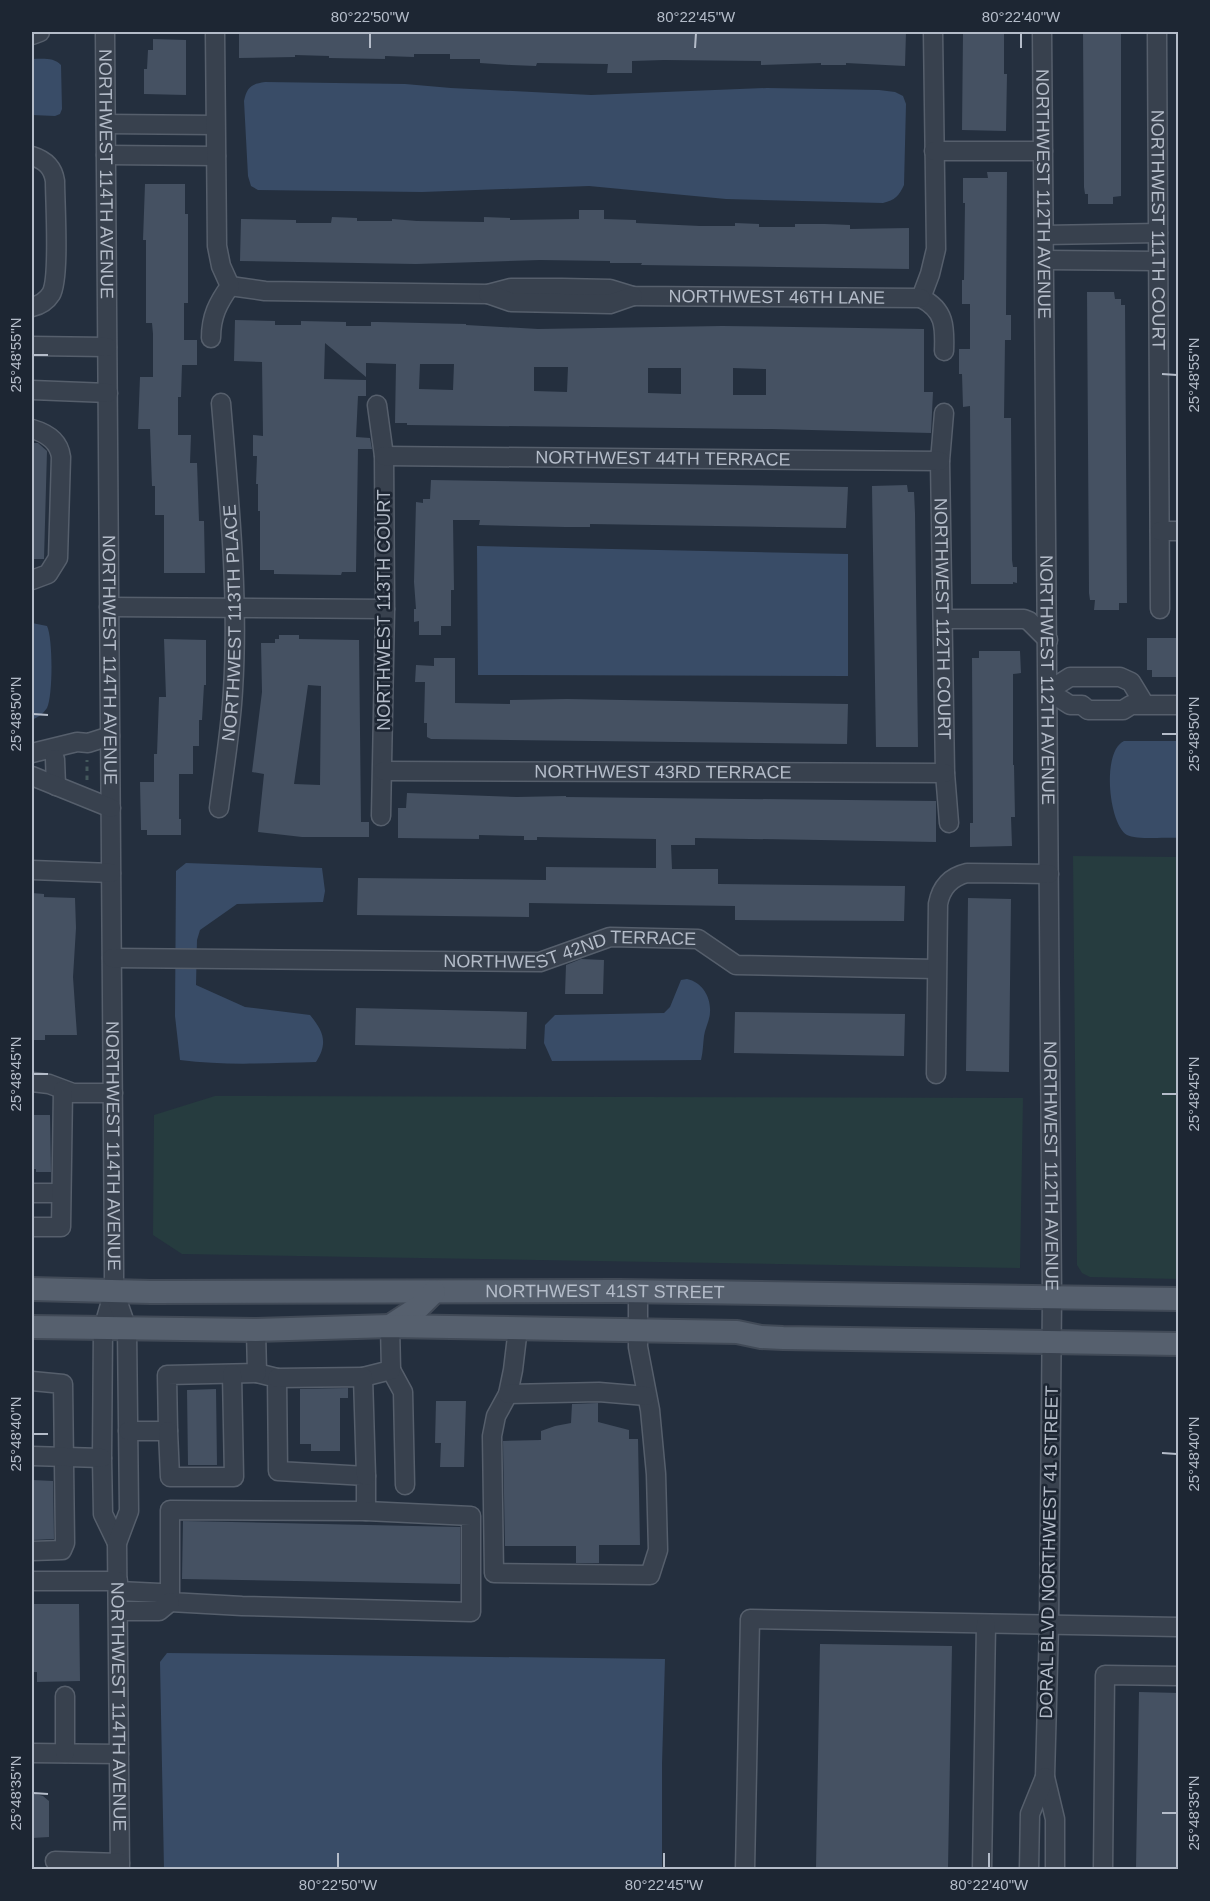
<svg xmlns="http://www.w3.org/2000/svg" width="1210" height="1901" viewBox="0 0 1210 1901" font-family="Arial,sans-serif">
<rect width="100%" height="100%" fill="#242f3e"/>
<path fill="#263c3f" d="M1073,856L1178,857V1279L1090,1277L1082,1273L1077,1265Z
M215,1096L1023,1098L1020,1268L182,1254L153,1235L154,1115Z"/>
<path fill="#394c67" d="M32,59C41,59 54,57 61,65L62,109L60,114L55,116L32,115Z
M265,82L405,84L451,88L591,95L767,88L879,90L895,92L903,96L906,104L904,185C899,196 895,200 883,203L726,199L589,186L422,192L258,190L251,186L248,176L244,101C247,87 251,84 265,82Z
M477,546L848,554V676L478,675Z
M32,623L47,626C53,638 53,696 47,708C43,714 38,717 32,720Z
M1124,741H1178V838C1167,837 1136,840 1127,835C1109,825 1101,752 1124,741Z
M186,863L322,868L325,891L323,902L237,904L200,930L197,940L196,985L245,1007L310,1015C324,1032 328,1043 316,1062C271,1063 225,1066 180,1060L175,1016L176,871Z
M687,979C702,982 711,997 710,1012C710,1020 705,1028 704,1036C703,1044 703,1052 701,1060L552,1061L544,1043L545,1025L555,1015L664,1013L670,1007L681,980Z
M167,1653L665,1659L662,1764V1869H164L160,1662Z"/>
<path fill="#455162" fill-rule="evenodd" d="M239,32H906L905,66L846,63V65H821V63L761,65V61L664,60L632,61V73H607L608,64L537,63L536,66L511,65L480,63V59H450V54H414V57L385,56V59L329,58V56L295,55V57L239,58Z
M963,32H1004V74H1007L1006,131L962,130Z
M1083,32H1121V196L1113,197V204H1088V194H1085L1084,187Z
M153,39L186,40V95L144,94V69H147L148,50H153Z
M987,172H1007L1006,315H1011V340H1005L1004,418H1011L1012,560L1013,567H1017V583L1013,582V584H971L970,406L963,407L962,374H959V349H970V304H962V280H964L965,203H963V178H988Z
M145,184H185V214H188V303H184V340H197V365H182L181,397H178V435H191L190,463H197L199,521H204L205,573H164V515H155V486H152L150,429H138L140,377H153V334L152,323H146V240H143Z
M579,210H604V219L636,220V223L700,226H735V223L759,224V227H795V224H825L850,225V229L909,228V269L641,265L642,263H610V261L540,260L416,264L240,261L241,219L296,220V223H331L332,217L357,218V221H392V219L417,221L484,222V217L510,218V220L579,219Z
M1087,292H1114L1115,299H1121V305H1125L1127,603H1119V610H1094L1095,600H1090L1089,593Z
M235,320L275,321V325H301V321L346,322V326H371V322H378L466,324V325L538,329L722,326L924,329V392H933L931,433L771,429L407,425V423H395L396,364L366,363V377L325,343L324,379L366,380V396H358L356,437L370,438L372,449H358L356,572H342L341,575L274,574V570H260V511H258V484H256L257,456H253V435L263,436L262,362L234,361ZM420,364H454L453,390L419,389ZM534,367H568L567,392L534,391ZM648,368H681V394L648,393ZM733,368L766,369V395H733Z
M32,443H38L47,451L44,559H32Z
M431,480L848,487L846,528L590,524V527H566L479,525L480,520H453L454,590H451V626H441V635H419V621L414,622V609H416L414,582L416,502L423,503V499H430Z
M907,485L908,492H914L915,513L918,747H876L872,486Z
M279,635H299V639L359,640L361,822H369V837H302L258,832L264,774L252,772L262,692L261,643H275V639H279ZM308,685L321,686L320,785L294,784Z
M1147,638H1179V677H1152V670H1147Z
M164,639L206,640V685H204L202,720H199V746H193V774H179V819H181V835H147V830H141L140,782H154V754H157L159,697H166Z
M979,651H1020L1021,673L1013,674V765H1014L1015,817H1011L1012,846L970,847V823H973L972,658H979Z
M434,658H455V703L510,704V700L567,699L848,704L847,744L431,739L427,737V723H424L425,682H415L416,665L434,666Z
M407,793L517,797L566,796V797L936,801V842L695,838V845H671L672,869H718V884L905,886L904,921L735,920V906L529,903V917L357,915L358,878L546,880V867L656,868V839L537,837V840H524V836L479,835V839L398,838V808H406Z
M32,893L44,894V897L75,898L76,928L73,977L77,1035H45V1040H32Z
M968,898L1011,899L1009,1072L966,1071Z
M581,959L604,960L603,994H565L566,965Z
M356,1008L527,1012L526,1049L355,1045Z
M735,1012L905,1014L904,1056L734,1053Z
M32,1115H50L51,1172H36V1169H32Z
M348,1388V1398H340V1451H311V1444H300V1389Z
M216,1389L217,1465H188L187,1390Z
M436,1401H466L464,1467H440L441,1443H435Z
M598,1403V1422L629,1430V1439H638L640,1545H599V1563H576V1546H505L503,1441L541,1440V1431L555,1426L571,1423L572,1404Z
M32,1480L53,1481L54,1539L32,1540Z
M183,1521L460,1527V1584L182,1579Z
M32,1604H79L80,1681L37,1682V1672H32Z
M820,1644L952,1646L948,1869H816Z
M1139,1692L1179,1693V1869H1136Z
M32,1793L43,1796L49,1801V1837L32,1838Z"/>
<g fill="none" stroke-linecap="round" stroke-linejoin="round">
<defs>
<g id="minor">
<path id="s1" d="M105,32L114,1269V1291L103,1329L102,1458L103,1514L117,1543"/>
<path d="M933,32L936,249L930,274L921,298C945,310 945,327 944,351"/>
<path id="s2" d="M1042,32L1052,1297L1049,1624L1045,1777L1055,1819V1870"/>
<path id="s3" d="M1157,32L1160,609"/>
<path d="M32,35L40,32"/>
<path d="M106,124L215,125"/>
<path d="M934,151H1043"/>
<path d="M106,155L216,156"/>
<path d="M32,156C45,160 53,167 55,181C55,203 60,279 51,294C46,302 40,305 32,307"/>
<path d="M1044,235L1158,233"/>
<path d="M1045,260L1158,261"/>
<path id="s4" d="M230,286L265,291L488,294L511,288H562L610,289L633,296L921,298"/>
<path d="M488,294L511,302L562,303L610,304L633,296"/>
<path d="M211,338C211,316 218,303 230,286L221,266L217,246L215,32"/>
<path d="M32,346L107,347"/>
<path d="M32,390L108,393"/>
<path d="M377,405L384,456L385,609L381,816"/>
<path id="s5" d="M944,413L940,461L945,773L949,823"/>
<path d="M32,429C46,433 59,441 61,457L58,558L48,574L32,580"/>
<path id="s6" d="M384,456L940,461"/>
<path d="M1160,531H1178"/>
<path d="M109,607L385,609"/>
<path d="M943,619H1024L1029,621L1048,640"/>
<path d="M1145,705L1131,682L1120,677H1070L1048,691L1070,705H1082L1088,710H1123L1131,705H1178"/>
<path d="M32,753L77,742L88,743L110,736"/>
<path d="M55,759L56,786"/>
<path id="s7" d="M383,771L945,773"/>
<path d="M32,776L111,808"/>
<path id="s8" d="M219,808C224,769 231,729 233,690C239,595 229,498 221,403"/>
<path d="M32,870L111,873"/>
<path id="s9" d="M112,958L540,962L610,937L698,939L736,965L936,969"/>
<path d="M936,1074L938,904C941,888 950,877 967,873L1049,874"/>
<path d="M32,1082L49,1084L73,1093H113"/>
<path d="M32,1193H61"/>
<path d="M32,1227H61L63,1090"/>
<path id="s10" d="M114,1291L127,1329L129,1511L117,1543L120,1870"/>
<path d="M518,1328L513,1370L508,1394L496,1416L492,1436L494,1573L650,1575L658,1550L656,1474L650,1410L638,1347V1291"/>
<path d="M391,1370L403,1392L405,1485"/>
<path d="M257,1373L277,1378L278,1471L366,1476V1511"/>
<path d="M363,1377L391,1370L390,1326"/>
<path d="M277,1378L363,1377L366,1476"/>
<path d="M32,1381L63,1384L65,1543L62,1550L32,1551"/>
<path d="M508,1394L599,1392L646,1396"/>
<path d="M128,1431H168L167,1375L257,1373L256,1330"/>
<path d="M168,1431L170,1477H234L232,1374"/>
<path d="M32,1456L102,1458"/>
<path d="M32,1581H118"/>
<path d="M118,1591L160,1593L170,1602L242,1606L471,1612V1516L366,1511L170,1510V1602"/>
<path d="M119,1611H159L170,1602"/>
<path d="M32,1753L119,1754"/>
<path d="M65,1753V1696"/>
<path d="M55,1861L120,1863"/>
<path d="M745,1870L750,1619L1178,1627"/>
<path d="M982,1870L986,1624"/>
<path d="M1029,1870L1030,1814L1045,1777"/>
<path d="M1103,1870L1105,1675L1178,1676"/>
</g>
<g id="major">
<path id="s11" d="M32,1289L151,1292L619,1291L1178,1299"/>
<path d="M390,1326L419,1307L434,1292"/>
<path d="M32,1327L256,1330L390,1326L737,1332L761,1337L783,1338L1178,1344"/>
</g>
</defs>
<use href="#minor" stroke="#565f6c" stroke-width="21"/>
<use href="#major" stroke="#414a57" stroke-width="26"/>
<path stroke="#44595c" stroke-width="3" stroke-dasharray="4.5 4.5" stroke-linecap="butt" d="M87,780V760"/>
<use href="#minor" stroke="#38414e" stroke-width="18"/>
<use href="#major" stroke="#56606e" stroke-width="22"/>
</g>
<path fill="none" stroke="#b4bcc9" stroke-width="2" d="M370,48V33M695,48L696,33M1021,48V33M33,355H48M1162,374L1177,375M33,714L48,715M1162,734H1177M33,1074H48M1162,1094H1177M33,1434H48M1162,1453L1177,1454M33,1793L48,1794M1162,1813H1177M338,1868V1853M664,1868V1853M989,1868V1853"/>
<g text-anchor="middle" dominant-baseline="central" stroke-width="5" stroke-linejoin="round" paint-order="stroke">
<g font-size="18" fill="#b4bcc9" stroke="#1d2633">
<text stroke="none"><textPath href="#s1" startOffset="142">NORTHWEST 114TH AVENUE</textPath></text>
<text stroke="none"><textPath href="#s2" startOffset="162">NORTHWEST 112TH AVENUE</textPath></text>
<text stroke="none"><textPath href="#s3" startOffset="198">NORTHWEST 111TH COURT</textPath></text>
<text stroke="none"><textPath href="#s4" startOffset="549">NORTHWEST 46TH LANE</textPath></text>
<text stroke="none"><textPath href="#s6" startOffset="279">NORTHWEST 44TH TERRACE</textPath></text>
<text transform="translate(384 610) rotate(-90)">NORTHWEST 113TH COURT</text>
<text stroke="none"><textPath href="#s5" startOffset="206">NORTHWEST 112TH COURT</textPath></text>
<text stroke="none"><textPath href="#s8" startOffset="186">NORTHWEST 113TH PLACE</textPath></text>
<text stroke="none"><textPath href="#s1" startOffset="628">NORTHWEST 114TH AVENUE</textPath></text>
<text stroke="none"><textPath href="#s2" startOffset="648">NORTHWEST 112TH AVENUE</textPath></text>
<text stroke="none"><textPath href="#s7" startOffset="280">NORTHWEST 43RD TERRACE</textPath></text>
<text stroke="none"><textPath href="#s9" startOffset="460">NORTHWEST 42ND TERRACE</textPath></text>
<text stroke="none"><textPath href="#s1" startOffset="1114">NORTHWEST 114TH AVENUE</textPath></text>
<text stroke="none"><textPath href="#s2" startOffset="1134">NORTHWEST 112TH AVENUE</textPath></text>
<text stroke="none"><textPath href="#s11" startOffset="573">NORTHWEST 41ST STREET</textPath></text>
<text transform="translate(1049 1552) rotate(-89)">DORAL BLVD NORTHWEST 41 STREET</text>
<text stroke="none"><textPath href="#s10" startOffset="420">NORTHWEST 114TH AVENUE</textPath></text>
</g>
</g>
<rect width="1210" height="1901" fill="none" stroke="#1d2633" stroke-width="66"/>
<rect x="33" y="33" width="1144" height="1835" fill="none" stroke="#b4bcc9" stroke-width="2"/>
<g font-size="15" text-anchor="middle" fill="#b4bcc9">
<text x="370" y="22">80°22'50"W</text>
<text x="696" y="22">80°22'45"W</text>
<text x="1021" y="22">80°22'40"W</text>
<text transform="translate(16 355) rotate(-90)" y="5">25°48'55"N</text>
<text transform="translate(1194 375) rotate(-90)" y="5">25°48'55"N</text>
<text transform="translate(16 714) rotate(-90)" y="5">25°48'50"N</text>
<text transform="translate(1194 734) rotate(-90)" y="5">25°48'50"N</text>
<text transform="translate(16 1074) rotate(-90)" y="5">25°48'45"N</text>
<text transform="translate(1194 1094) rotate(-90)" y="5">25°48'45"N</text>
<text transform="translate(16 1434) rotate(-90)" y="5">25°48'40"N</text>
<text transform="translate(1194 1454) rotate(-90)" y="5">25°48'40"N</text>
<text transform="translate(16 1793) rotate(-90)" y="5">25°48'35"N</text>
<text transform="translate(1194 1813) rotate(-90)" y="5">25°48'35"N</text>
<text x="338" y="1890">80°22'50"W</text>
<text x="664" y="1890">80°22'45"W</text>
<text x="989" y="1890">80°22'40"W</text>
</g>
</svg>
